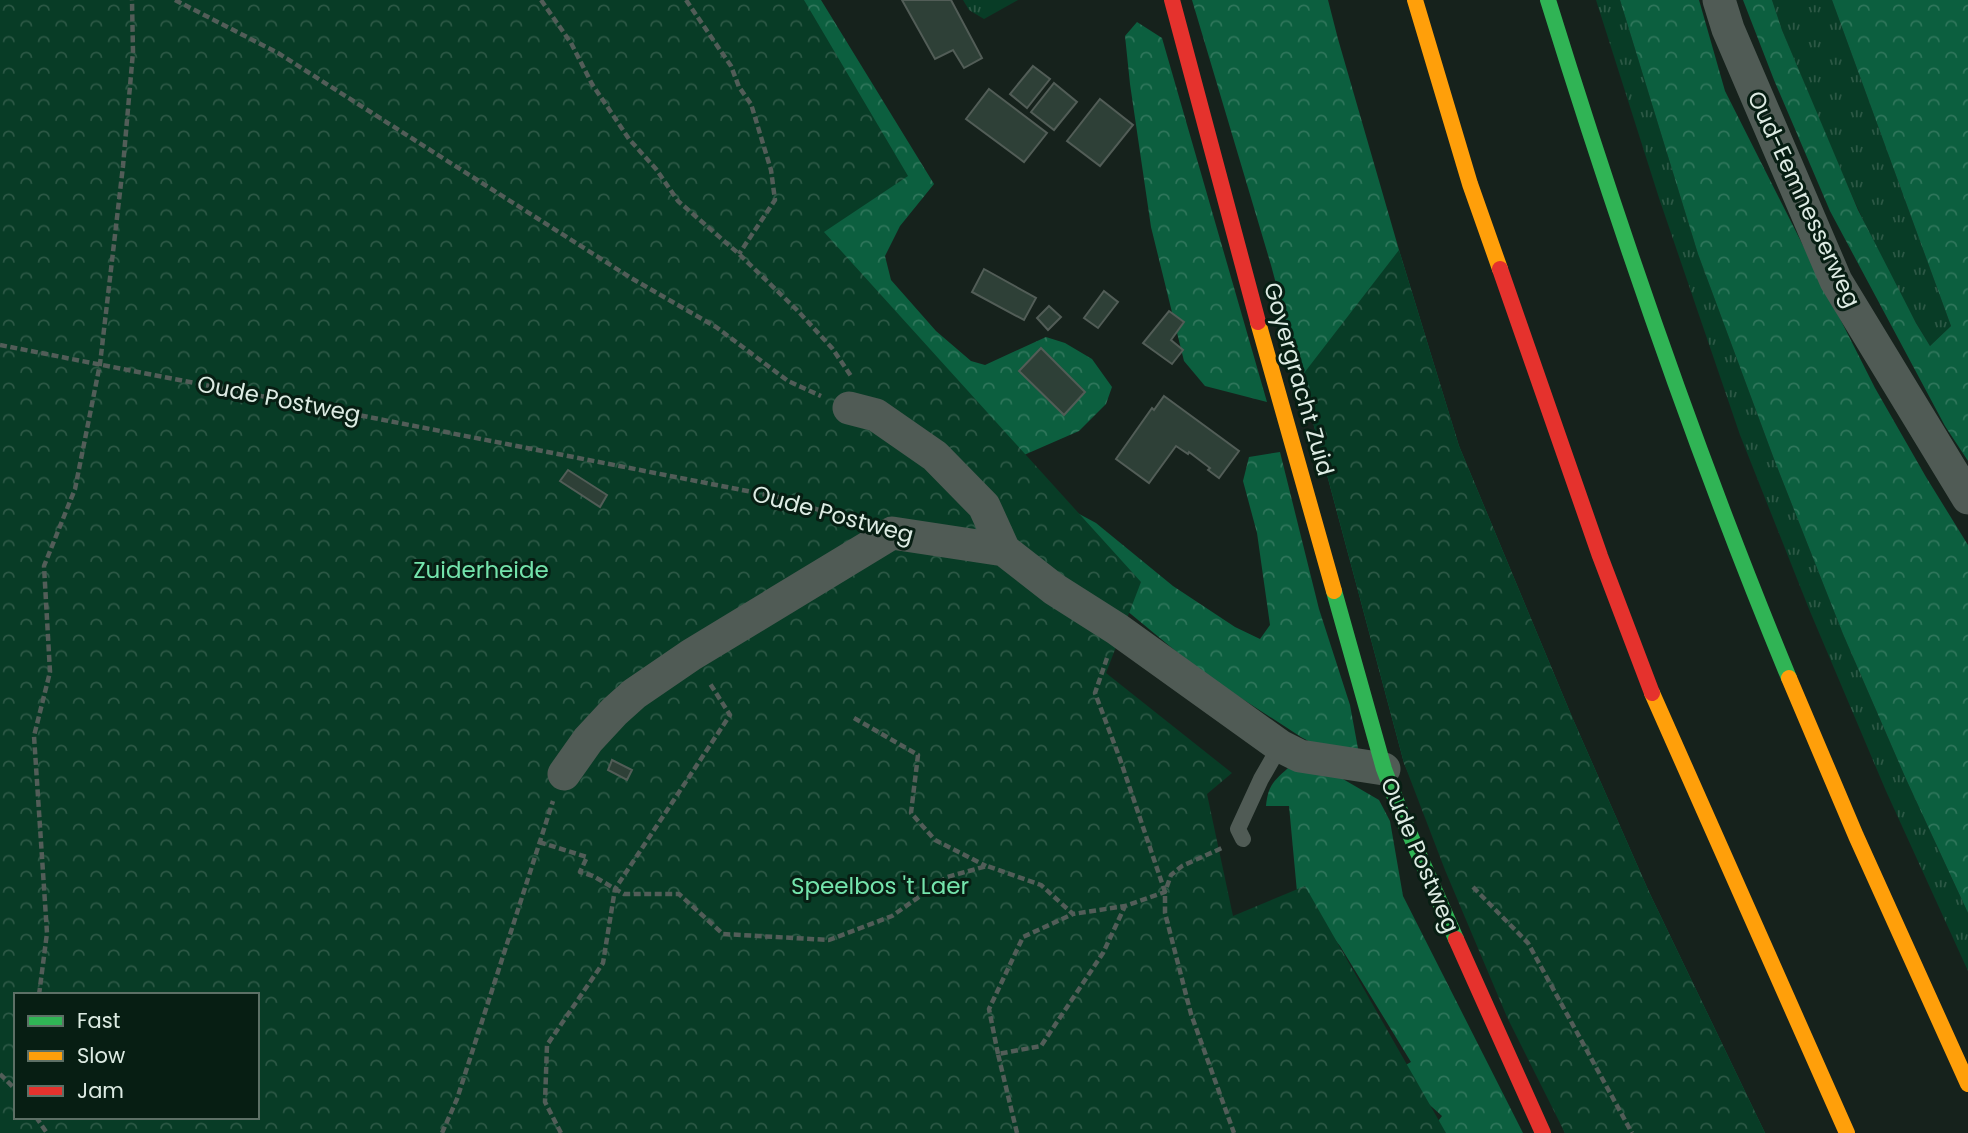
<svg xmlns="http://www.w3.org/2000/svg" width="1968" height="1133" viewBox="0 0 1968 1133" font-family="Poppins,sans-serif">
<defs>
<pattern id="grass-tufts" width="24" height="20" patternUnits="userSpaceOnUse" patternTransform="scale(1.75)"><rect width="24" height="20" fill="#083c26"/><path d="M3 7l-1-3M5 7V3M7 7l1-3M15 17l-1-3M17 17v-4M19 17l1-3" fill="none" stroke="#2c5845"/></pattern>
<pattern id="forest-crowns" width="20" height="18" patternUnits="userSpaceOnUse" patternTransform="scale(1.75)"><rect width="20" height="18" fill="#0c5f3f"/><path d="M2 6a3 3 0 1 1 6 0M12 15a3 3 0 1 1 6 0" fill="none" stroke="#2f765b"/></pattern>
<pattern id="park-crowns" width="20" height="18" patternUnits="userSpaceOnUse" patternTransform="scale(1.75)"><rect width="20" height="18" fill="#083c26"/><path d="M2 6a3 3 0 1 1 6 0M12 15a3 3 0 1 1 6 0" fill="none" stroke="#2c5845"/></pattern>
</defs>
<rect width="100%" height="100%" fill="#16221c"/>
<path fill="url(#grass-tufts)" d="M963,0H1018L984,19L969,10Z
M1596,0H1620L1698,254L1774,459L1843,634L1906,779L1968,913V971L1886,791L1809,609L1740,435L1659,198Z
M1772,0H1832L1951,326L1930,346C1869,247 1827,137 1782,30Z"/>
<path fill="url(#forest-crowns)" d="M549,0H821L934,184L900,226L885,256L891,280L936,331L971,361L985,365L1046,337L1065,343L1092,359L1112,387L1106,404L1079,431L1008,462Z
M1192,0H1328L1338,39L1399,250L1459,446L1572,717L1649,892L1765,1133H1565L1404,763L1271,265Z
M1620,0H1699L1725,91L1875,388L1926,477L1968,545V913L1906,779L1843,634L1774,459L1698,254Z
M1743,0H1772L1782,30L1858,210L1916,323L1930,346L1951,326L1832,0H1968V461L1945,426L1830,211L1774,80Z
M1137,22L1162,38L1267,402L1205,386L1184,361L1151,227L1130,84L1125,36Z
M1280,452L1319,609L1350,705L1359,754L1334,755L1301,737L1201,672L1103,591L1057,502L1096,523L1173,586L1235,627L1260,639L1270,625L1257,533L1243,481L1249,457Z
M1288,768H1324L1379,800L1390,821L1403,896L1523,1133H1429L1442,1116L1393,1072L1411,1062L1340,946L1297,892L1289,806H1266C1268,785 1274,781 1288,768Z"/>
<path fill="url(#park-crowns)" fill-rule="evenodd" d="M0,0H804L908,176L824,232L1141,582L1106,673L1232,773L1207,794L1233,916L1305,886L1446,1133H0ZM16,995H257V1117H16Z
M1399,250L1459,446L1572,717L1649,892L1765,1133H1565L1507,1017L1445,870L1404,763L1301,377Z"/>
<path fill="#2e4037" stroke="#525d57" stroke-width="2" d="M902,0H951L982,58L964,68L953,50L935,59Z
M1033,66L1050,79L1027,108L1010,94Z
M1054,83L1077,102L1054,130L1031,112Z
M989,89L1047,133L1024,162L966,119Z
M1100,99L1133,125L1100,166L1067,141Z
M984,269L1036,298L1024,320L972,292Z
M1104,291L1118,302L1098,328L1084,318Z
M1049,306L1061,317L1048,330L1037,318Z
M1169,311L1184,322L1171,340L1183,350L1172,364L1143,343Z
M1041,348L1085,392L1064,415L1019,371Z
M1164,396L1239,451L1219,478L1208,470L1210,468L1189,452L1188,454L1176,446L1149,483L1116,459L1152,408L1154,410Z
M568,470L607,495L600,507L560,481Z
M612,760L632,770L627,780L608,770Z"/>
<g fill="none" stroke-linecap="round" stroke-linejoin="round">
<path stroke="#525d58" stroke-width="4.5" stroke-dasharray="7 3.5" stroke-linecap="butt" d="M175,0L278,53L631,278L716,327L788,381L821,396
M541,0L571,43L592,84L629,139L656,169L678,201L739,254L797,310L832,348L851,376
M686,0L731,66L739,87L751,104L771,170L775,200L739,254
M0,345L778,497L851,520
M1107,658L1095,693L1120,759L1165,892V913L1191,1014L1234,1133
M854,718L918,755L911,813L935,840L986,866
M539,842L587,857L580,872L593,876L624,894H679L723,934L829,940L892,916L947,877L987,866L1041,885L1073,914L1125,906L1165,892L1171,875L1182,866L1222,848
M1473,887L1528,943L1632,1133
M39,995L47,933L34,736L50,672L44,566L75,489L100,364L123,166L133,52L132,0
M998,1054L989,1009L1023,937L1073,914
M0,1074L16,1090
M36,1117L47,1133
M442,1133L457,1099L553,801
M561,1133L545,1102L547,1045L603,963L615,889L730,715L709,682
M1017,1133L998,1054L1041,1046L1103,953L1125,906"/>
<path stroke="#505b55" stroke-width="16" d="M1243,839L1238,829L1261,779L1280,746"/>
<path stroke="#505b55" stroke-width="33" d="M1719,0L1728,29L1836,281L1968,498
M849,408L876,415L935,456L984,506L1004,550
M564,774L588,740L614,712L634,694L691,655L892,533L1004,550L1054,589L1117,629L1280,746L1300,756L1384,769"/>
<path stroke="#30b455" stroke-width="16" d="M1548,0C1619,229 1697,456 1789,678
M1334,591L1384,769L1404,821L1456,939"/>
<path stroke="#ff9f0a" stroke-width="16" d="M1415,0L1470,184L1500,269
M1258,322L1334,591
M1789,678L1856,836L1968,1084
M1652,693L1847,1133"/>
<path stroke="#e5322d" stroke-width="16" d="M1172,0L1258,322
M1500,269L1600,556L1652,693
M1456,939L1543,1133"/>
</g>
<g text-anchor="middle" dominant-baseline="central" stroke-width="6" stroke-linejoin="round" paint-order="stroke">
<g font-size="23" fill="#ddebe3" stroke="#071e13">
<text transform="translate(1804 199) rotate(65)">Oud-Eemnesserweg</text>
<text transform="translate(1299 379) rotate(74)">Goyergracht Zuid</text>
<text transform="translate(279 399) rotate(11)">Oude Postweg</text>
<text transform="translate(833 514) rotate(15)">Oude Postweg</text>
<text transform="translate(1420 855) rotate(67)">Oude Postweg</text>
</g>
<g font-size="23" fill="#74e4ac" stroke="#071e13">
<text x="481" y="570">Zuiderheide</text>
<text x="880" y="886">Speelbos 't Laer</text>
</g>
</g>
<rect x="14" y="993" width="245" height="126" fill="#071e13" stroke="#5d7066" stroke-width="2"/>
<rect x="28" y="1016" width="35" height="10" fill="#30b455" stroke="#5d7066" stroke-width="2"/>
<text x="77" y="1028" font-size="21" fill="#ddebe3">Fast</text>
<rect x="28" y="1051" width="35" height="10" fill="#ff9f0a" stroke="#5d7066" stroke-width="2"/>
<text x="77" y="1063" font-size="21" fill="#ddebe3">Slow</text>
<rect x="28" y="1086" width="35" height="10" fill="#e5322d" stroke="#5d7066" stroke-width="2"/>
<text x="77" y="1098" font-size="21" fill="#ddebe3">Jam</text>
</svg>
